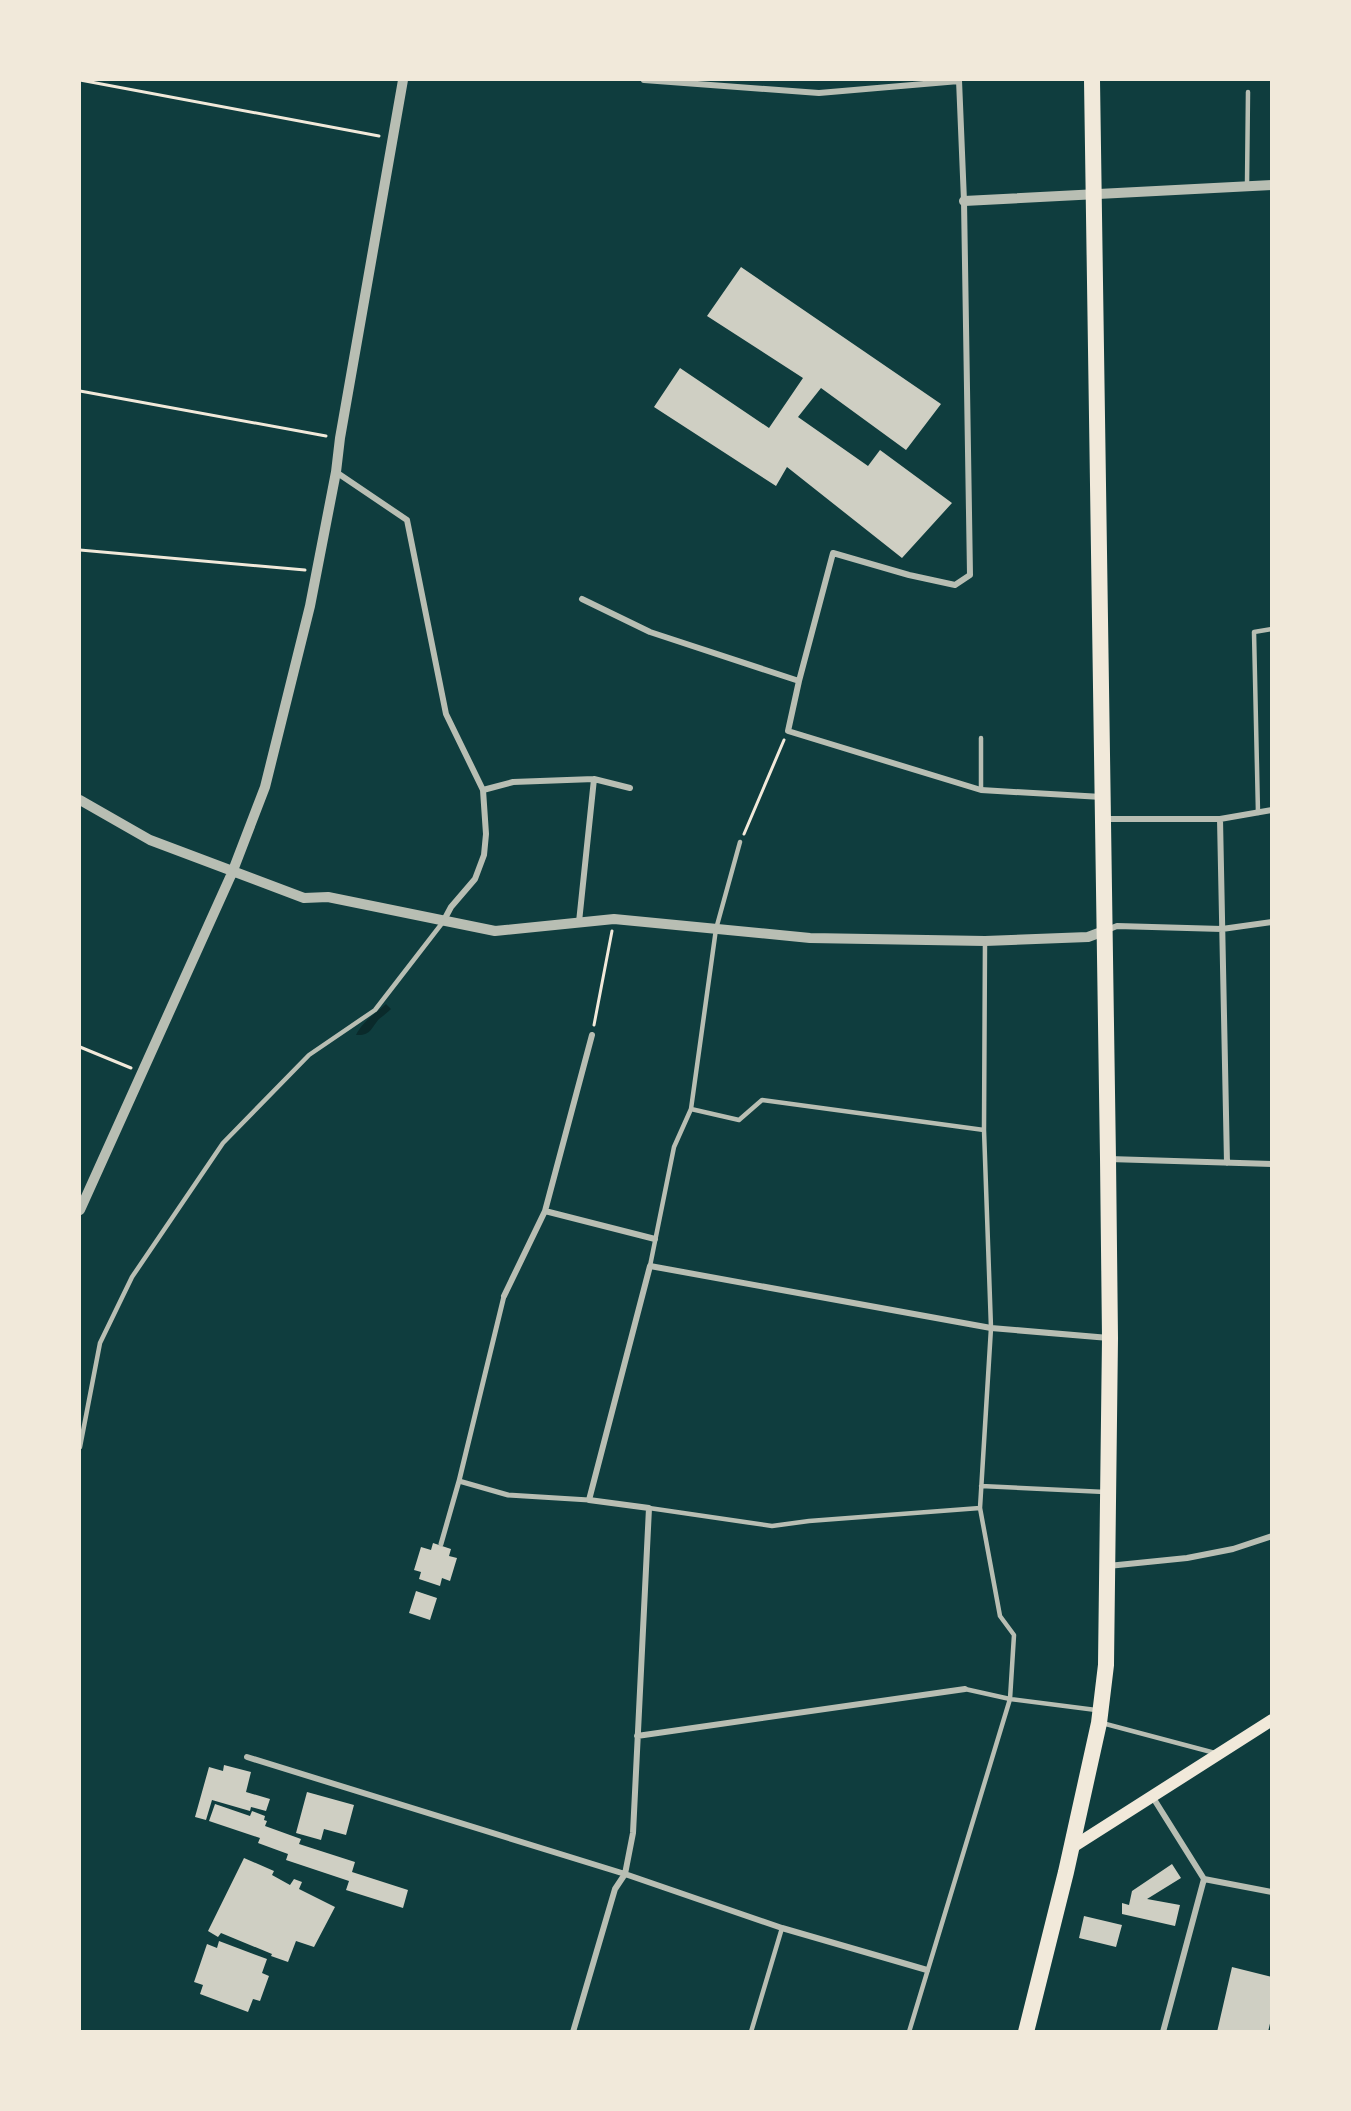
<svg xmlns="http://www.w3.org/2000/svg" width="1351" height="2111" viewBox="0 0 1351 2111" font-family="Inter,sans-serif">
<rect width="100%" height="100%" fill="#0f3d3e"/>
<path fill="#0a2a2b" d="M386,1004L391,1009C387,1013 383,1016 379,1019C371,1028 371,1036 356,1035C363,1021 375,1014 386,1004Z"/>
<path fill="#cfcfc3" d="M741,267L941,404L906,450L821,388L798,417L868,466L880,450L952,503L902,558L787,467L776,486L654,407L680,368L769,428L803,378L707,316Z
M433,1543L451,1549L449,1556L457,1558L450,1581L442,1578L440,1586L419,1579L421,1572L414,1570L421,1547L431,1550Z
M416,1591L437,1598L430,1620L409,1613Z
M224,1765L251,1772L246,1792L270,1799L266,1811L251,1807L250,1811L212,1800L206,1820L195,1817L209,1767L223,1771Z
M307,1792L354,1805L346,1835L324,1829L321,1840L296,1833Z
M215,1804L250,1816L252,1811L265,1816L264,1820L267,1821L265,1826L301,1839L299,1844L355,1862L352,1872L408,1890L403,1908L346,1890L349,1881L286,1860L288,1854L258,1843L260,1838L209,1821Z
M244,1858L274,1871L272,1875L290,1885L294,1879L302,1882L299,1889L335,1907L314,1947L296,1941L288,1962L271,1956L272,1954L221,1933L218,1937L208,1931Z
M1172,1864L1181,1878L1147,1899L1180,1905L1175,1926L1122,1914V1903L1129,1905L1132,1891Z
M1084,1916L1122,1925L1116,1947L1079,1938Z
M219,1941L267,1959L262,1973L269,1976L260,2001L253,1999L248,2012L200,1994L203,1985L194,1982L207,1944L217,1948Z
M1232,1967L1272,1977V2015L1268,2032H1217Z"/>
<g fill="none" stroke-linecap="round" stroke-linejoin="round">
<path stroke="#f1e9da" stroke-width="3" d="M80,80L379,136
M80,391L326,436
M80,550L305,570
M744,834L784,740
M594,1025L612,931
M80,1047L131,1068"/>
<path stroke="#b8beb3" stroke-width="4.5" d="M1247,185L1248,92
M981,738V790
M1258,813L1254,632L1272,629
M691,1109L739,1120L762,1100L984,1130
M650,1266L674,1147L691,1109L716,929L740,842
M80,1447L100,1343L132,1277L223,1143L309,1055L375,1010L443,922
M981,1486L1105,1492
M649,1508L772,1526L809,1521L980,1508
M965,1689L1010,1699L1096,1710
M1102,1723L1215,1753
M751,2032L782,1928
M909,2032L1010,1699L1014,1635L1000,1616L980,1508L991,1328L984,1130L985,941"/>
<path stroke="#b8beb3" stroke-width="5" d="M459,1481L508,1495L589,1500
M441,1544L459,1481L504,1296"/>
<path stroke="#b8beb3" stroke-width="6" d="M644,80L819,93L959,81
M959,80L964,201L970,575L955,585L909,575L833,553L799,681L788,731L981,790L1102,797
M336,472L407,520L446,714L483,790L486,834L484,855L475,879L451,907L443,922
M582,599L650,632L799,681
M483,790L513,782L594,779L630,788
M1103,819H1220L1272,810
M1220,819L1227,1163
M579,922L594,779
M1107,930L1117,926L1222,929L1272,922
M1109,1159L1272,1164
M545,1211L655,1239
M504,1296L545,1211L592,1035
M1108,1566L1187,1558L1233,1549L1272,1536
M637,1736L965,1689
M247,1757L625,1874L782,1928L927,1970
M1152,1796L1204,1879L1272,1892
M573,2032L615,1889L625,1874L633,1833L649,1508L589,1500L650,1266L991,1328L1109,1338
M1163,2032L1204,1879"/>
<path stroke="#b8beb3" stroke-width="10" d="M964,201L1272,185
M80,800L150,840L304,898L328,897L495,931L614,919L810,938L985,941L1088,937L1104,931
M80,1210L232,873L265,787L310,606L336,472L340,438L403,80"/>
<path stroke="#f1e9da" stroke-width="12" d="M1071,1848L1272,1720"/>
<path stroke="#f1e9da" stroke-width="16" d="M1026,2032L1066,1872L1099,1723L1106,1665L1110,1338L1108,1159L1092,80"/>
</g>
<rect width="1351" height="2111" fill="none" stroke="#f1e9da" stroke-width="162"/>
</svg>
